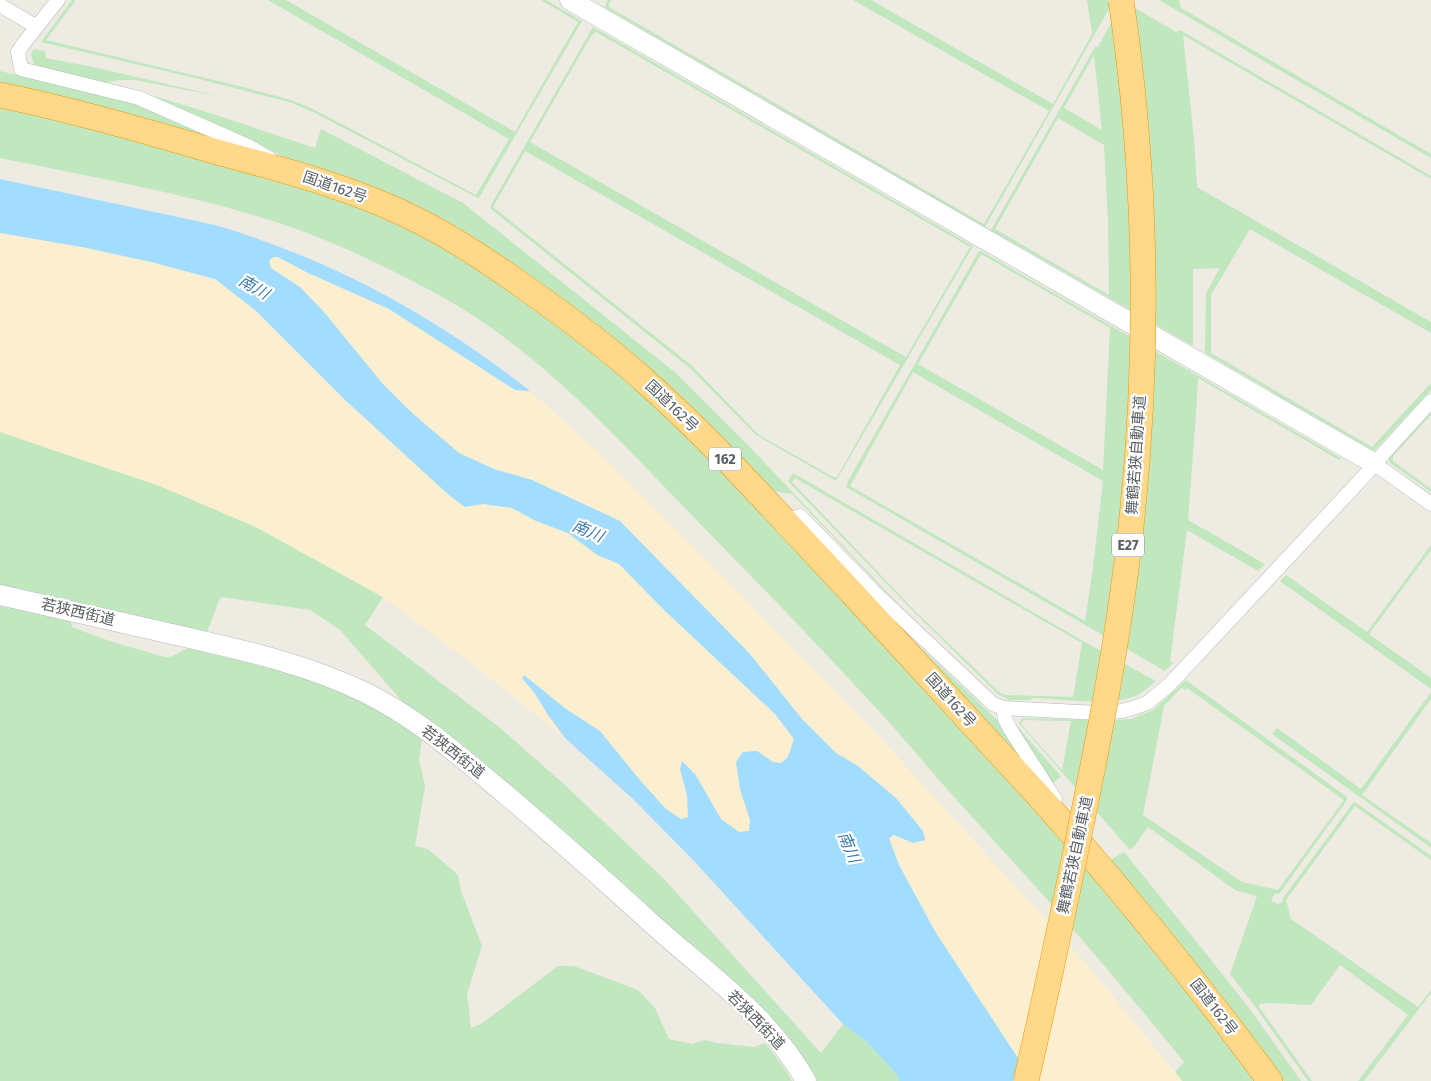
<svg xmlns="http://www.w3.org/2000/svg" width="1431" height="1081" viewBox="0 0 1431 1081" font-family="'Fira Sans','Noto Sans JP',sans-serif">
<rect width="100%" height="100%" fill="#eeebe3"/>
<path fill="#c0e7be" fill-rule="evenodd" d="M72,0H76L46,40L247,88L291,100L313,109L476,195L509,139L268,0H286L515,132L578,22L541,0H546L582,21L480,196L478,198L313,112L289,102L195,78L41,42Z
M608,0H611L609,4V7L984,224L1049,111L853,0H871L1053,104L1092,34L1087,0H1114L985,227L604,7Z
M1159,0H1179L1181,8L1431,154V158Z
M1123,1L1176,32L1180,30L1431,176V179L1183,35L1194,139L1197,187L1431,322V333L1250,229L1211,295V353L1372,447L1431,383V390L1374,451L1205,353L1206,293L1220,268L1193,269V346L991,230L1095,47H1098ZM1094,55L1102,130L1064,108ZM1058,118L1104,145L1108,222L1109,295L995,229Z
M593,27L973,246L836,481L756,435L691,369L491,209V205ZM596,32L970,247L906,357L530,142L591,36ZM525,151L900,365L837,477H833L759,435L691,365L493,207Z
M34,49L45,51L46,58L98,68L218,96L135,80H120L103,83L42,68L34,64L31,54Z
M0,71L142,105L243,151L0,87Z
M151,95L216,115L315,148L321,129L463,203L677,374L746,443L908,614L879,585L792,494L765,490L592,326L293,165L282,156L254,142L153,98Z
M0,103L322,189L419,229L560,321L675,419L1060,833L1260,1081H1182L1175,1072L1184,1062C1139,1006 1092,951 1045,897C1012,860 979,825 946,788C922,761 900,733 875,707C821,648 766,591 710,534C628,450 549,358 446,299C395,271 341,244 285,225C193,194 95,178 0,158Z
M979,251H981L1341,458L1339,460L1198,378L1196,414L1188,520L1265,564L1258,571L1187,530L1170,661L1173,663L1165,671L846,487L848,481ZM981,254L1110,328L1103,470L918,364ZM913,372L1103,481L1093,567L1085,621L850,486Z
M1431,412V415L1393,456V461L1431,489V492L1389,462V456Z
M0,432L160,486L256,527L383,597L365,625L499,727L565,785L664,879L821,1053L843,1024L867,1042L897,1075L899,1081H817C800,1046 773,1018 745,991L438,728L401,700L340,630L310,610L222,597L220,598L207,632L0,585Z
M793,473L1083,641L1156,681C1148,688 1140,695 1130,698C1104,705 1060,699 1032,698L1030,700H1008L1006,698L999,695L914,612L788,481ZM795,478L1082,643L1073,697L1005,695L999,692L914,610L792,482Z
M1431,545V550L1369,634L1431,678V689L1280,581L1286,575L1367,632Z
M0,604L71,622L72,627C95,636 117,644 141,650C149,652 158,656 166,657C174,658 180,650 187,649C195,649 216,656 224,657C294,672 367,695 422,740L419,760L425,786L415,846L428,849L458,875L461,891L482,946L467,994L471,1028L481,1024L558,966H574L638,990L655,1008L669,1039L692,1044L705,1040L717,1043L754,1047L765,1043L782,1065L792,1081H0Z
M885,614L996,719L1031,773Z
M1186,680L1347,797V800L1279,894L1275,893L1271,901L1278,904L1282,902L1283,898L1353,803L1355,802L1431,856V860L1355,806L1286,900L1291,919L1418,1007L1431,990V993L1364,1081H1358L1408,1015L1340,965L1311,1005L1270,1003L1260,1004L1259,1007L1312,1081H1308L1254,1005L1230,974L1257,896L1235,890L1148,827L1133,848L1129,849L1019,723L1023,718L1087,720H1116L1131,719L1153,710ZM1181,688L1185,690L1187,688L1344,800L1278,890L1242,882L1143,815L1164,706ZM1024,720L1071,721L1062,770L1021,724Z
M1431,692V699L1362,795L1431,843V848L1272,734L1277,728L1361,789Z
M1017,726L1061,776L1051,785L1019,732Z
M1124,852L1204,951L1249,1008L1301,1081H1280L1106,862Z"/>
<path fill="#fcefd0" d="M0,233L82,247L151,262L215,279L255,310L483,504L512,508L536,521L568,533L597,555L619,564L663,609L775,714L794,738L788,757L780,763L773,762L757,751L744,752L736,762L740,789L750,820V831L739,832L721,819L695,774L680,769L687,796L688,817L681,819L666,809L639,779L600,732L566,709L524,675L522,679C538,697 551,718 565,738L467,660L383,597L256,527L160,486L0,432Z
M273,257L283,260L306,272L389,309L515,390L530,391L593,447L751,605L872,729L1085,962L1182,1081H1033C981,1004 923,924 888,838L894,835L913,843L925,840L858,766L836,753L802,719L750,654L620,521L533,480L494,469L459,453L411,412L382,383L324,312L300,287L271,268L269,261Z"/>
<path fill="#a2dcff" d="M0,179L215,225C331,259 435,316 530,391L515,390L389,309L306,272L278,257H273L269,261L271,268L300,287L324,312L382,383L411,412L459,453L494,469L532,480L620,521L750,654L802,719L836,753L858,766L896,798L923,831L925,840L913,843L894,835L889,838L899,865L936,933L1033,1081H899L897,1075L867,1042L843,1024L694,861L634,800L565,738L548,715L534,692L522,678L524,675L566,709L600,731L639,779L666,809L681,819L688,817L687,796L680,769L682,761L695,774L721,819L739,832L749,831L750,820L740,789L736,762L743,752L757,751L773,762L781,763L788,757L794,739L775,714L663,609L619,564L597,555L568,533L536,521L512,508L483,504L465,507L450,496L344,399L255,310L215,279L151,262L82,247L0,233Z"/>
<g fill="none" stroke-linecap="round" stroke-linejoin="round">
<defs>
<path id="street" d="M58,0L24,43L18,52L21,69L139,98L250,147L269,158
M0,5L37,27
M1375,464L1431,504
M784,521L800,516L872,590L993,704L1003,708L1099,713L1122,711L1136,707L1147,703L1169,685L1367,473L1383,454L1431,401
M1003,708L1005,719L1010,729L1055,799"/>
<path id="secondary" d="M570,0L1375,464
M0,595C62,609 123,623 185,637C247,651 309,665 366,693C417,718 461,757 504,793C553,835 602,878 650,922C705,972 769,1015 806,1081"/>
<path id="highway" d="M0,95C73,110 145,131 217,152C287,171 357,189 421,222C456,240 488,261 520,284C563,314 605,345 645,381C718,446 786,523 854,595C903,648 952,701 1000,754C1023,779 1046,803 1067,828C1138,910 1206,994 1270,1081"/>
</defs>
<use href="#street" stroke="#b5b9be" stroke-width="15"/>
<use href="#secondary" stroke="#b6bac0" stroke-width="21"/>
<use href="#highway" stroke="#f19600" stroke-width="26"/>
<use href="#street" stroke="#fff" stroke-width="14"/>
<use href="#secondary" stroke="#fff" stroke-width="20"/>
<use href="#highway" stroke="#ffd989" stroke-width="25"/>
<defs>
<path id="highway-bridge" d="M1026,1081C1044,1003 1061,924 1077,845C1097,748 1116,651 1128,553C1150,370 1148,182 1121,0"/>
</defs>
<use href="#highway-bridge" stroke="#f19600" stroke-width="26" stroke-linecap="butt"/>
<use href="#highway-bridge" stroke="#ffd989" stroke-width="25"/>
</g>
<g text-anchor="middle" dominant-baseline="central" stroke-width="4.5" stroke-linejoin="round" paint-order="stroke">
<g fill="#fff" stroke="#8c9092" stroke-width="1">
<rect x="709" y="447.5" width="32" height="23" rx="4"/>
<rect x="1112" y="533.5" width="32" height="23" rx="4"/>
</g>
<g font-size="14" font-weight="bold" fill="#5b6064">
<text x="725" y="459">162</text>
<text x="1128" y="545">E27</text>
</g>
<g font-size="15" fill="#5b6064" stroke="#fff">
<text transform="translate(335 187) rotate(19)">国道162号</text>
<text transform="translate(672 406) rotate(44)">国道162号</text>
<text transform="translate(1136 455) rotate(-86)">舞鶴若狭自動車道</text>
<text transform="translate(78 612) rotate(13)">若狭西街道</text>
<text transform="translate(951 700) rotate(48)">国道162号</text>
<text transform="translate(453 752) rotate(38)">若狭西街道</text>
<text transform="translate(1075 855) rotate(-78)">舞鶴若狭自動車道</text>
<text transform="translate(1214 1007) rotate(52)">国道162号</text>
<text transform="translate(756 1020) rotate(46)">若狭西街道</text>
</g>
<g font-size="16" font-style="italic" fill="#3879ad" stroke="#fff">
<text transform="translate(254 287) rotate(30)">南川</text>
<text transform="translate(588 531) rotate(23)">南川</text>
<text transform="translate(849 847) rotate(67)">南川</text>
</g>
</g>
</svg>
